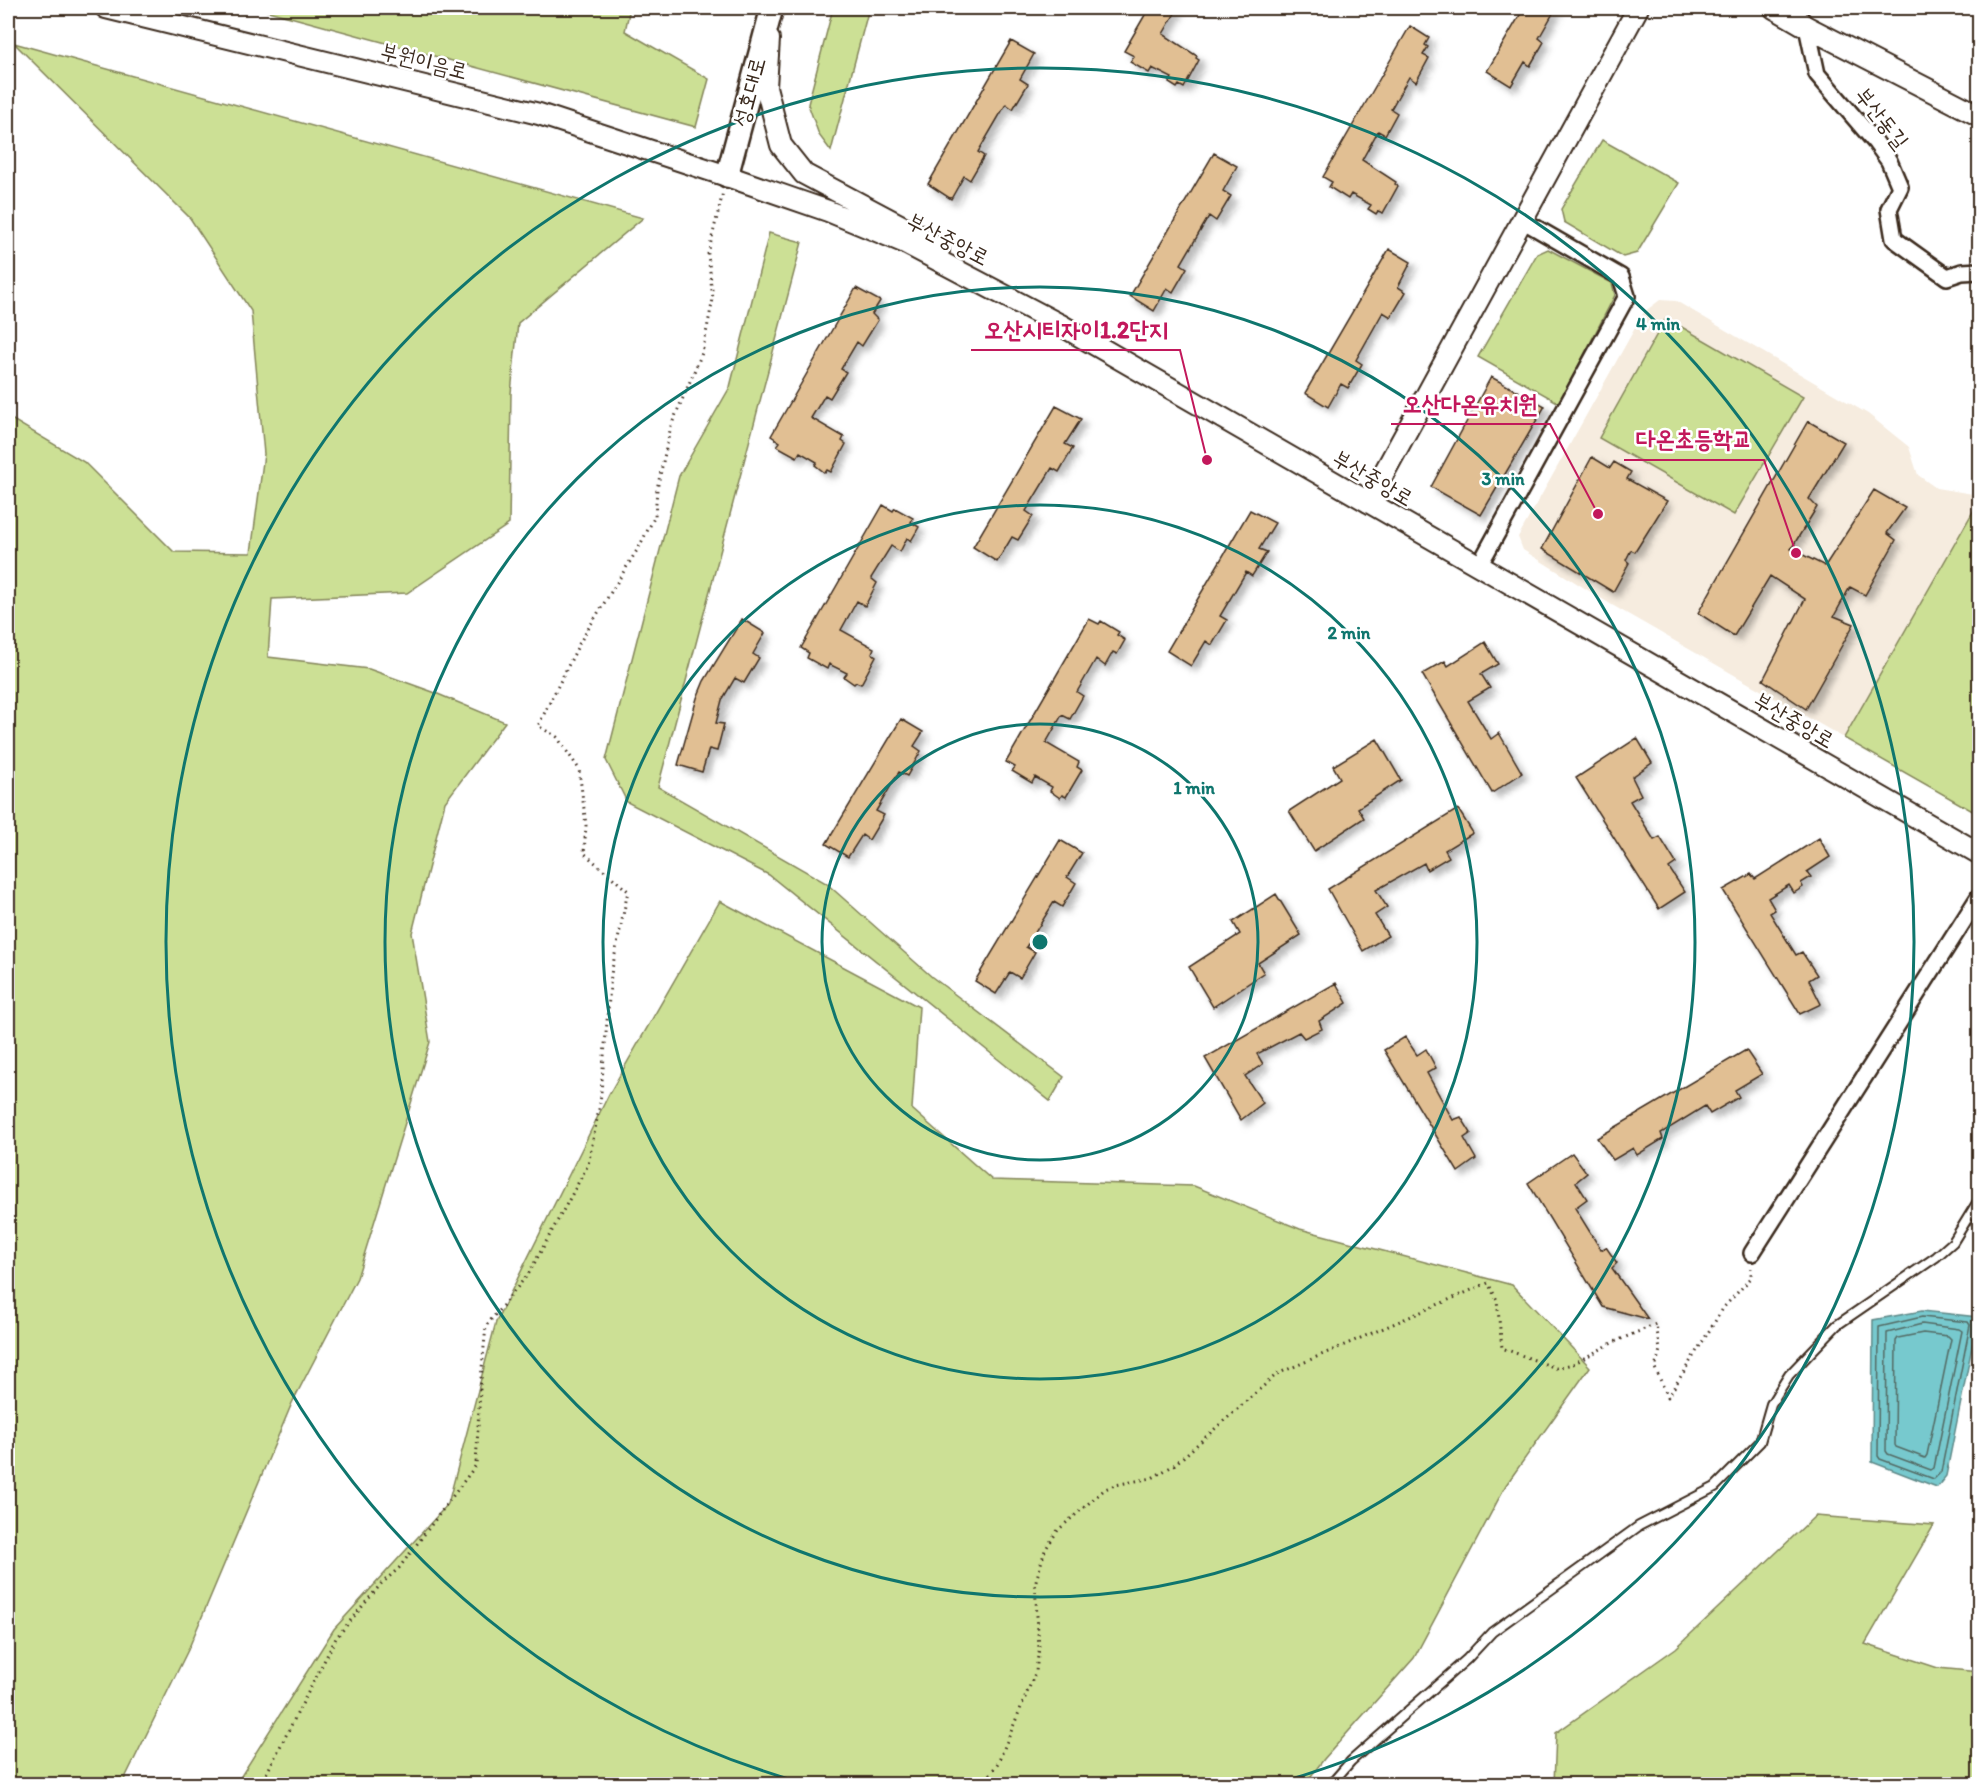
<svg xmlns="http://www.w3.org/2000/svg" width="1987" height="1792" viewBox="0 0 1987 1792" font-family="Itim,'Poor Story',sans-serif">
<defs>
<filter id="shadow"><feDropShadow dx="5.5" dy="5.5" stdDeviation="3" flood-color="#0004"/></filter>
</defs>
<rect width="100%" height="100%" fill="#fff"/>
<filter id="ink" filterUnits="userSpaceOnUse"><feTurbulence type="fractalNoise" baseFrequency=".0167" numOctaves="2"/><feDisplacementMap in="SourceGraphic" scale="12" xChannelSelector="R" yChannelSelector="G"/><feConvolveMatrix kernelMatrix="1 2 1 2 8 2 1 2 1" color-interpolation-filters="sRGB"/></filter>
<g filter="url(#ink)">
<path fill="#f6ecdf" d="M1660,300L1676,301L1868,414L1909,447L1918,475L1936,488L1979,495V501L1844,738L1612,605L1523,550L1518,537L1644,312Z"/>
<path fill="#cce095" stroke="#84855a" stroke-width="1.5" d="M257,8H630L625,31L709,79L696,127Z
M833,8H869L831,151L819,135L808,104Z
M14,43L643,218L518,323L511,393L509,524L407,593L272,599L268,657L369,669L433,692L505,722L445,802L412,933L430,1042L357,1278L292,1403L188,1650L122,1784H8V417L84,462L174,552L251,553L264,454L251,311L190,218Z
M1602,140L1679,183L1637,253L1623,257L1564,222L1561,209Z
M769,233L802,242L658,787L826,883L932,977L1064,1077L1050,1101L769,875L627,802L606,760L679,476L730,387Z
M1548,249L1612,283L1615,295L1559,403L1478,357L1537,254Z
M1666,318L1803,397L1734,515L1599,438Z
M1979,501L1980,813H1976L1844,738Z
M720,901L919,1007L912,1109L992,1180L1194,1186L1300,1229L1512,1285L1590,1367L1506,1485L1414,1658L1324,1759L1305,1784H236L334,1629L448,1504L496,1322L609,1094Z
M1815,1516L1934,1525L1865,1644L1938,1668L1979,1672V1784H1554L1556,1733L1676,1648Z"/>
<path fill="#77c9ce" stroke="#5f8988" stroke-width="1.5" d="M1922,1311L1978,1317L1946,1476L1937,1487L1872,1462L1873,1320Z"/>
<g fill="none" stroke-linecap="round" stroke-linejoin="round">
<path stroke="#536a64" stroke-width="1.5" d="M1922,1317L1968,1322L1970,1325L1941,1472L1934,1479L1880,1459L1878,1456L1879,1327Z
M1922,1324L1959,1329L1962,1331L1934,1468L1931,1470L1888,1454L1886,1451L1887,1333Z
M1923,1333L1948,1336L1951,1339L1927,1455L1925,1458L1896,1447L1895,1445L1896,1341L1898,1338Z"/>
</g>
<path fill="#e1bf93" stroke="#3b2a1e" stroke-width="1.5" filter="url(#shadow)" d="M1149,8H1178L1163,34L1197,56L1196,58L1199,60L1184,88L1179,85L1177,88L1169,83L1172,78L1152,68L1149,73L1130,62L1134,56L1124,51Z
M1524,8H1556L1539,38L1544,42L1530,66L1525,62L1511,86L1487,71Z
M1410,26L1429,38L1425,45L1428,47L1423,55L1429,58L1416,82L1409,77L1391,109L1397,113L1385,135L1378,131L1362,160L1396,182L1395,184L1398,186L1383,213L1378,211L1376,214L1368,209L1371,205L1351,194L1348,199L1329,187L1332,182L1323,177Z
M1011,41L1034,54L1020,79L1028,84L1013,109L1006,104L978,152L984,156L970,180L964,176L951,199L928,184Z
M1214,153L1237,166L1223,191L1231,196L1216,221L1209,216L1181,264L1187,268L1173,292L1167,288L1154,311L1130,296Z
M1389,249L1411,262L1398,287L1406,292L1391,317L1383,312L1356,360L1362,364L1348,388L1341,384L1328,407L1305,393Z
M856,288L880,301L872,314L878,320L862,346L857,342L841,369L846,372L830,398L825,395L811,418L844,437L842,441L846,444L831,472L827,470L825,473L815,465L817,462L800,452L797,457L777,446L780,442L771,436Z
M1491,377L1545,406L1481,515L1431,487Z
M1056,406L1081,419L1065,444L1073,448L1059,472L1052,468L1026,511L1033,516L1018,540L1012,537L997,562L973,547Z
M1808,421L1844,442L1809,499L1817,507L1791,549L1825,566L1874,490L1905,508L1887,533L1896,540L1865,595L1850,587L1834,616L1854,624L1806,709L1763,680L1805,599L1770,576L1734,636L1698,613Z
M1592,457L1610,468L1614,462L1631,472L1627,479L1667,501L1635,552L1631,550L1626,560L1629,563L1613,592L1542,549Z
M883,505L893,511L895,508L913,518L911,522L919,527L911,541L907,538L900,552L891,546L871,578L877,583L865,606L857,601L841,630L874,648L872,653L876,656L861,684L856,682L854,684L844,677L847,673L829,664L827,669L807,658L809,653L801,648Z
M1250,510L1275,523L1259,549L1267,552L1252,576L1246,572L1220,616L1227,620L1212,645L1206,641L1191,666L1167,651Z
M742,619L765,633L753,654L759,658L744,683L735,678L722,700L716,723L724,724L717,751L709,749L702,772L678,765L697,698L704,681Z
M1089,619L1099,624L1101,621L1119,632L1117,635L1125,640L1117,654L1113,652L1105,666L1096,659L1077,692L1083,696L1070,719L1062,715L1046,743L1079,762L1077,767L1082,770L1066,797L1062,795L1060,798L1050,791L1052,787L1035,777L1032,783L1012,771L1015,767L1006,762Z
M1485,642L1498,664L1481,674L1490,688L1468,701L1491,739L1499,733L1522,773L1492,793L1422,674L1445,661L1448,666Z
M901,719L923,732L914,746L921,751L907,776L899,772L876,811L884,815L869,840L862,835L848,857L826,844Z
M1637,738L1652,763L1632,777L1641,795L1630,801L1654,840L1660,837L1676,863L1669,868L1685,892L1659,909L1576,778Z
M1377,739L1401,780L1358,808L1364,818L1314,851L1289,811L1340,778L1333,766Z
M1458,809L1473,833L1445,850L1449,857L1427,870L1424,863L1376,890L1387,907L1375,915L1388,936L1363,951L1328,889Z
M1819,838L1830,857L1807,872L1811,877L1801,883L1803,887L1794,893L1789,885L1768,898L1775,910L1770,913L1796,955L1802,952L1817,975L1809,980L1821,1004L1800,1014L1723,890L1751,874L1755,879Z
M1060,840L1082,853L1067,877L1076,883L1062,907L1054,902L1026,947L1035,952L1020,978L1010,972L996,994L975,981Z
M1276,894L1301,935L1258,963L1264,973L1213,1007L1189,967L1240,934L1233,922Z
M1336,983L1347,1003L1319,1021L1322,1029L1304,1038L1299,1032L1257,1054L1263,1064L1245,1076L1263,1103L1241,1120L1205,1058Z
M1405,1037L1417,1055L1426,1049L1436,1068L1427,1073L1453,1120L1461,1117L1471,1133L1464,1138L1476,1159L1458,1172L1384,1050Z
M1746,1050L1762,1074L1735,1090L1739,1097L1710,1114L1705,1106L1661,1133L1663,1139L1637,1155L1633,1148L1613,1160L1597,1138Z
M1572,1153L1587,1173L1576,1182L1587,1199L1575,1208L1601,1250L1606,1247L1617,1263L1612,1268L1648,1319L1603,1307L1528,1183Z"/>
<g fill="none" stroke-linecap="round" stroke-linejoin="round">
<defs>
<path id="service" d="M1331,1784L1351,1761L1467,1659L1492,1632L1639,1526L1715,1487L1760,1442L1771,1404L1789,1375L1837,1325L1936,1257L1953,1242L1980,1198"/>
<path id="minor" d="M1793,8L1807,27L1817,74L1876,143L1889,161L1900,187L1889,209L1894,239L1947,277L1962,272L1980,271
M1479,566L1627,296L1621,277L1522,220
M1752,1253L1980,895"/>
<path id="tertiary" d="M106,8L539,114L727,176L828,211L903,242L1059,324L1980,854
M1774,8L1807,27L1980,116
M769,39L766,87L781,145L804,174L917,234L939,251
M1368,502L1638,8"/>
<path id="secondary" d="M727,176L772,8"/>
</defs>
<use href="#service" stroke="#3b2a1e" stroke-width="12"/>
<use href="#minor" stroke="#3b2a1e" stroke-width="20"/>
<use href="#tertiary" stroke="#3b2a1e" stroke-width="24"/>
<use href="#secondary" stroke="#3b2a1e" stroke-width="26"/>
<path stroke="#3b2a1e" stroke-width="3" stroke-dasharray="1.5 4.5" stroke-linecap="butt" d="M261,1784L336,1638L381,1584L399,1568L476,1465L480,1389L486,1326L529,1273L588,1165L600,1104L611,974L628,891L584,853L586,825L579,769L557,737L538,726L580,642L639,547L655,516L657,489L671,426L702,353L713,299L708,254L723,192
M983,1784L998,1763L1036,1671L1039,1648L1035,1584L1045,1550L1058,1530L1105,1489L1115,1485L1152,1478L1174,1465L1277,1374L1488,1283L1497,1300L1502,1348L1556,1368L1573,1364L1612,1343L1656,1324L1660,1350L1655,1368L1668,1397L1724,1307L1751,1278V1268"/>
<use href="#service" stroke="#fff" stroke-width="8"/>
<use href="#minor" stroke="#fff" stroke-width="15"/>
<use href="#tertiary" stroke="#fff" stroke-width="20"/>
<use href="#secondary" stroke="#fff" stroke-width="21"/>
</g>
</g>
<g fill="none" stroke="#0f766e" stroke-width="3">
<circle cx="1040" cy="942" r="218"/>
<circle cx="1040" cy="942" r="437"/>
<circle cx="1040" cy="942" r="655"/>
<path d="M806 1784A874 874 0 1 1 1274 1784"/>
</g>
<g text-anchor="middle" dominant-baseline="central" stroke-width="5" stroke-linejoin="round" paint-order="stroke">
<g font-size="22" fill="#3b2a1e" stroke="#fff">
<text transform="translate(424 61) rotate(14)">부원이음로</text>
<text transform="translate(749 92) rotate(-75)">성호대로</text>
<text transform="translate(1882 118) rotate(52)">부산동길</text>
<text transform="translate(948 239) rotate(27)">부산중앙로</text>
<text transform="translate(1373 478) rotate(30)">부산중앙로</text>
<text transform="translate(1794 720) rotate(30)">부산중앙로</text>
</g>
</g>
<circle cx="1040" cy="942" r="9" fill="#0f766e" stroke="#fff" stroke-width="3"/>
<g font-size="18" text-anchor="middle" font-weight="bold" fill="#0f766e" stroke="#fff" stroke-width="5" stroke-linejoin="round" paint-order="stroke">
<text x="1658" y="330">4 min</text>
<text x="1503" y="485">3 min</text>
<text x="1349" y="639">2 min</text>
<text x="1194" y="794">1 min</text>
</g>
<path fill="none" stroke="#c2185b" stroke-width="2" d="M1207 460L1180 350H971M1598 514L1550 424H1391M1796 553L1764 460H1624"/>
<g fill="#c2185b" stroke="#fff" stroke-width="2">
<circle cx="1207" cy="460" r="6"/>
<circle cx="1598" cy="514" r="6"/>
<circle cx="1796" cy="553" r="6"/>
</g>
<g font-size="24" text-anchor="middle" font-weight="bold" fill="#c2185b" stroke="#fff" stroke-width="5" stroke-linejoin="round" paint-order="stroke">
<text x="1076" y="338">오산시티자이1.2단지</text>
<text x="1470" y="412">오산다온유치원</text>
<text x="1694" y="447">다온초등학교</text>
</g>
<rect width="1987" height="1792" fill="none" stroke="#fff" stroke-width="30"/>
<rect x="15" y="15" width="1957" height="1762" fill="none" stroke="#3b2a1e" stroke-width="2" filter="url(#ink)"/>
</svg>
